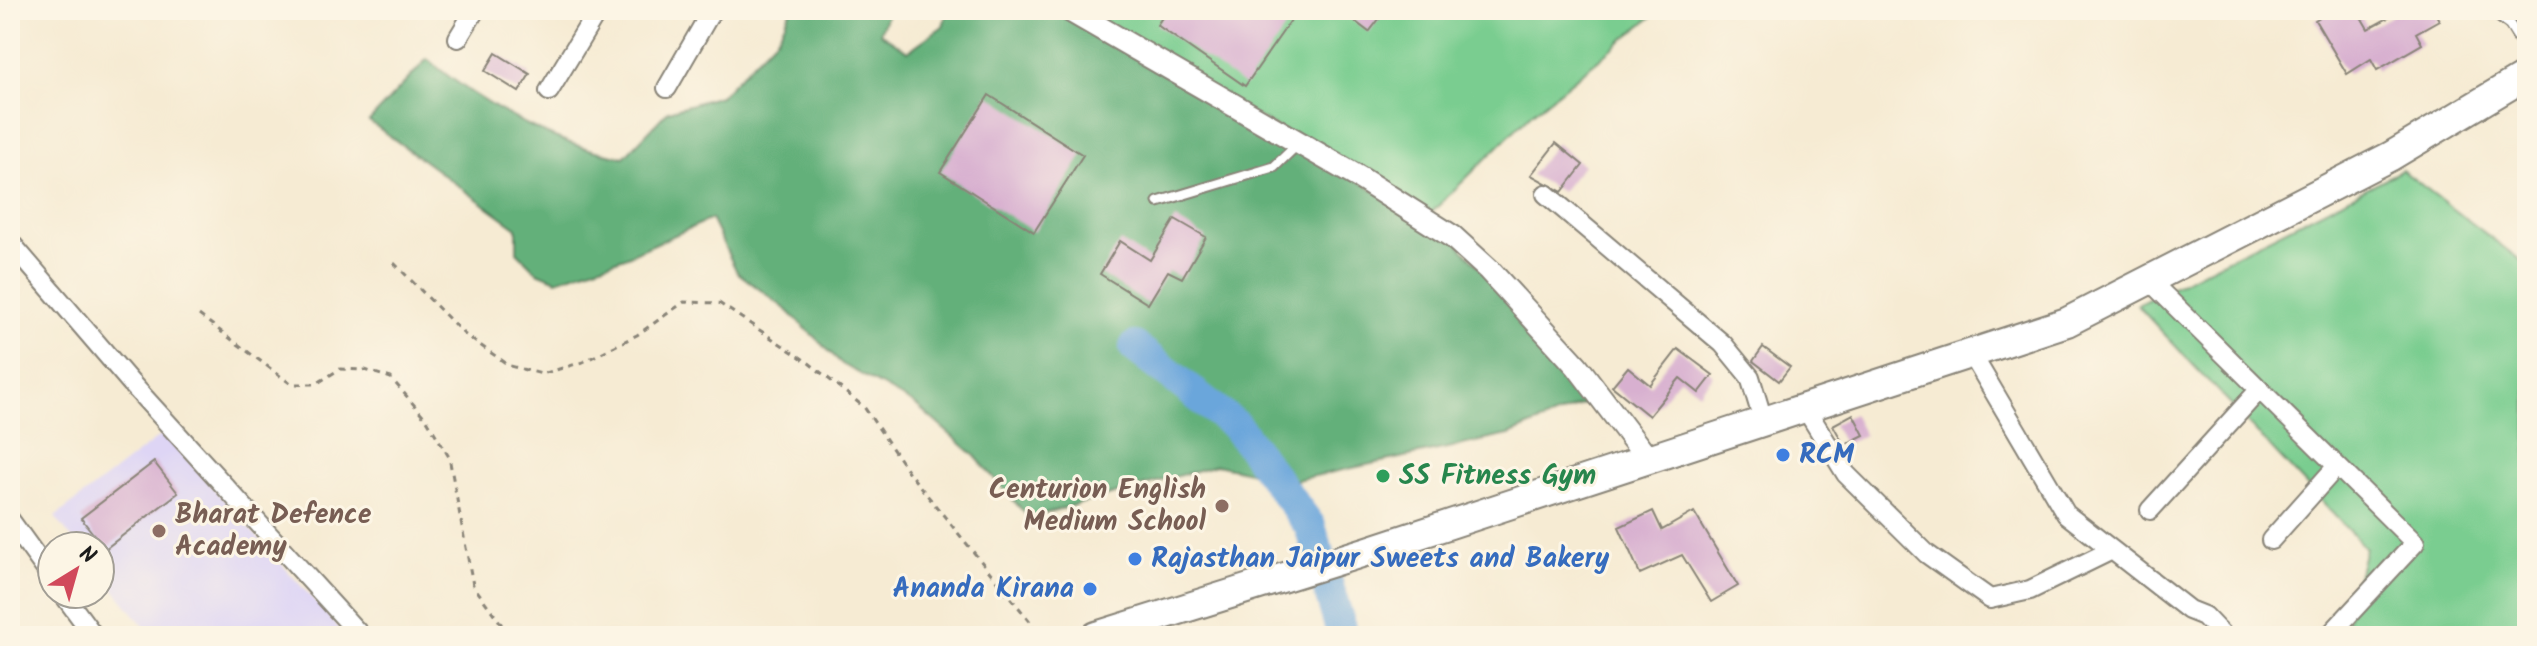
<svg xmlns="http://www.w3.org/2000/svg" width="2537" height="646" viewBox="0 0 2537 646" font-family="Kalam,sans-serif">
<rect width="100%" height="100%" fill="#fcf5e5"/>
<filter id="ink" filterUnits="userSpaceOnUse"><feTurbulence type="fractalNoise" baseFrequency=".0125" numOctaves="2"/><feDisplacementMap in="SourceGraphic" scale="16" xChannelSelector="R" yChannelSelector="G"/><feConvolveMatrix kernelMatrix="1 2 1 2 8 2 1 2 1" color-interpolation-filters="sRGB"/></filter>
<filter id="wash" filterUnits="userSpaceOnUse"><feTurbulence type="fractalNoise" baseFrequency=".006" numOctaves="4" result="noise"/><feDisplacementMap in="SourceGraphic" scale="32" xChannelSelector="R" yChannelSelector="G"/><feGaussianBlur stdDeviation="1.8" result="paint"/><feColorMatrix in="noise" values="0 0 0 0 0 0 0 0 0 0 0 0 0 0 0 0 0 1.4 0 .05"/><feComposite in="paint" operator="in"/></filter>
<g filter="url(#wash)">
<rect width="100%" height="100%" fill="#f6ebd3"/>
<path fill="#ded5f5" d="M164,433L346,636H152L100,572V546H78L55,517Z"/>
<path fill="#7acd90" stroke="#4b7456" stroke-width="2" d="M1069,10H1660L1531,114L1430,214Z
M2402,170L2527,265V636H2344L2365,548L2137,305Z"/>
<path fill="#63b07a" stroke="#40664b" stroke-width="2" d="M791,10H889L880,33L908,51L943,26L948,10H1069L1453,237L1595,399L1509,435L1291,481L1216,465L1029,518L974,455L916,405L842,364L788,311L737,272L711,219L625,257L557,280L537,272L517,252V228L369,121L427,59C482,105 552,145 624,157L668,111L720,96L778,37Z"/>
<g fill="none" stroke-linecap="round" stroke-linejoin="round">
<path stroke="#6ba6db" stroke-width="32" d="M1135,347L1236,426L1310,526L1343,636"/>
</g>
<g id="blocks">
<path fill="#d8b0d0" d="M1167,10H1298L1245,86L1157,25Z
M1340,10H1386L1369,32Z
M2332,10H2357L2368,29L2392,16L2388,10H2433L2439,20L2416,33L2422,44L2377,70L2371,59L2347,74L2315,20Z
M496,53L530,74L519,92L485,71Z
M989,95L1083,155L1034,232L940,172Z
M1556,143L1583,165L1562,192L1531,175Z
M1175,219L1206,237L1182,278L1168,271L1148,304L1100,274L1120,241L1150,260Z
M1763,347L1790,367L1779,381L1753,361Z
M1678,349L1713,375L1699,393L1680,378L1649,416L1612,386L1628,367L1650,385Z
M1853,414L1864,435L1844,445L1833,425Z
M154,462L178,493L105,549L81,518Z
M1653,511L1662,530L1694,512L1738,586L1711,602L1682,555L1640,574L1619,527Z"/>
</g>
</g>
<g filter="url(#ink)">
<use href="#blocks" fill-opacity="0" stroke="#898478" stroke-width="2"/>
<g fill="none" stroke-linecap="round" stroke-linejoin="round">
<defs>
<path id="service" d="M2490,10L2510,25L2527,52
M1158,202L1274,167L1299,143"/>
<path id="minor" d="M458,38L475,10
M667,88L712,10
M549,91L598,10
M1546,194L1723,344L1750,377L1763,420
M10,242L131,383L361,636
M2148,279L2415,543L2329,636
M1971,353L2066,514L2189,610L2204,616L2223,636
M1804,406L1846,474L1927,554L1990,599L2030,590L2112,550
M2150,510L2260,389
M10,520L52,578
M2271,540L2337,466
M63,594L94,636"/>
<path id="tertiary" d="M1069,10L1360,178L1453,237L1489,270L1577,366L1647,458"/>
<path id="primary" d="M1096,636L1368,551L2067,322L2391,156L2527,75"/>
</defs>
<use href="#service" stroke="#898478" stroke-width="13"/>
<use href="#minor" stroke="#898478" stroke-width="22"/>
<use href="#tertiary" stroke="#898478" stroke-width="26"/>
<use href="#primary" stroke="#898478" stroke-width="32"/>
<path stroke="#898478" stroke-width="3" stroke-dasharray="6 6" stroke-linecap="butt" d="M394,263L464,334L510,366L542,374L583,362L637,335L684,302L719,303L809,363L864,407L909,473L1042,636
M199,315L291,384H316L340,369L365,370L391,378L427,420L449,457L473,585L510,636"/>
<use href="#service" stroke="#fff" stroke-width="9"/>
<use href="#minor" stroke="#fff" stroke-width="18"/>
<use href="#tertiary" stroke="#fff" stroke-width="22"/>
<use href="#primary" stroke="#fff" stroke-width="28"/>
</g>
</g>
<g fill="#3f7fe0" stroke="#fcf5e5" stroke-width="3">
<circle cx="1783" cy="455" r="8"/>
<circle cx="1135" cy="559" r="8"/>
<circle cx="1090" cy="589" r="8"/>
</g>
<circle fill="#2e9e5b" stroke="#fcf5e5" stroke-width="3" cx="1383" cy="476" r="8"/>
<g fill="#8d6e63" stroke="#fcf5e5" stroke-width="3">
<circle cx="1222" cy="506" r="8"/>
<circle cx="159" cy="531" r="8"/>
</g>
<g text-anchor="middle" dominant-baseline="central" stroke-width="6" stroke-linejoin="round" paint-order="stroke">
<g font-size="28" font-weight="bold" fill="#366cbe" stroke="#fcf5e5" text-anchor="start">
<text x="1799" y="455">RCM</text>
<text x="1151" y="559">Rajasthan Jaipur Sweets and Bakery</text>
<text x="1074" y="589" text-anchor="end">Ananda Kirana</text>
</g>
<g font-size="28" font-weight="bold" fill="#27864d" stroke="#fcf5e5" text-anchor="start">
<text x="1399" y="476">SS Fitness Gym</text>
</g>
<g font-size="28" font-weight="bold" fill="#785e54" stroke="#fcf5e5" text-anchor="end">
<text x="1206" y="490">Centurion English<tspan x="1206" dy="32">Medium School</tspan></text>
<text x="175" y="515" text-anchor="start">Bharat Defence<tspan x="175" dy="32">Academy</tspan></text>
</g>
</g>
<rect width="2537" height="646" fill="none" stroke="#fcf5e5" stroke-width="40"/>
<g transform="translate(76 570) rotate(37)"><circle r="38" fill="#fcf5e5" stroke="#a29e95" stroke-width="2"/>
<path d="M0-6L14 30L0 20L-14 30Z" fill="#d1495b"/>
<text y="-12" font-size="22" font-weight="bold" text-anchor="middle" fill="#1c1c1c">N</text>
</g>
</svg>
